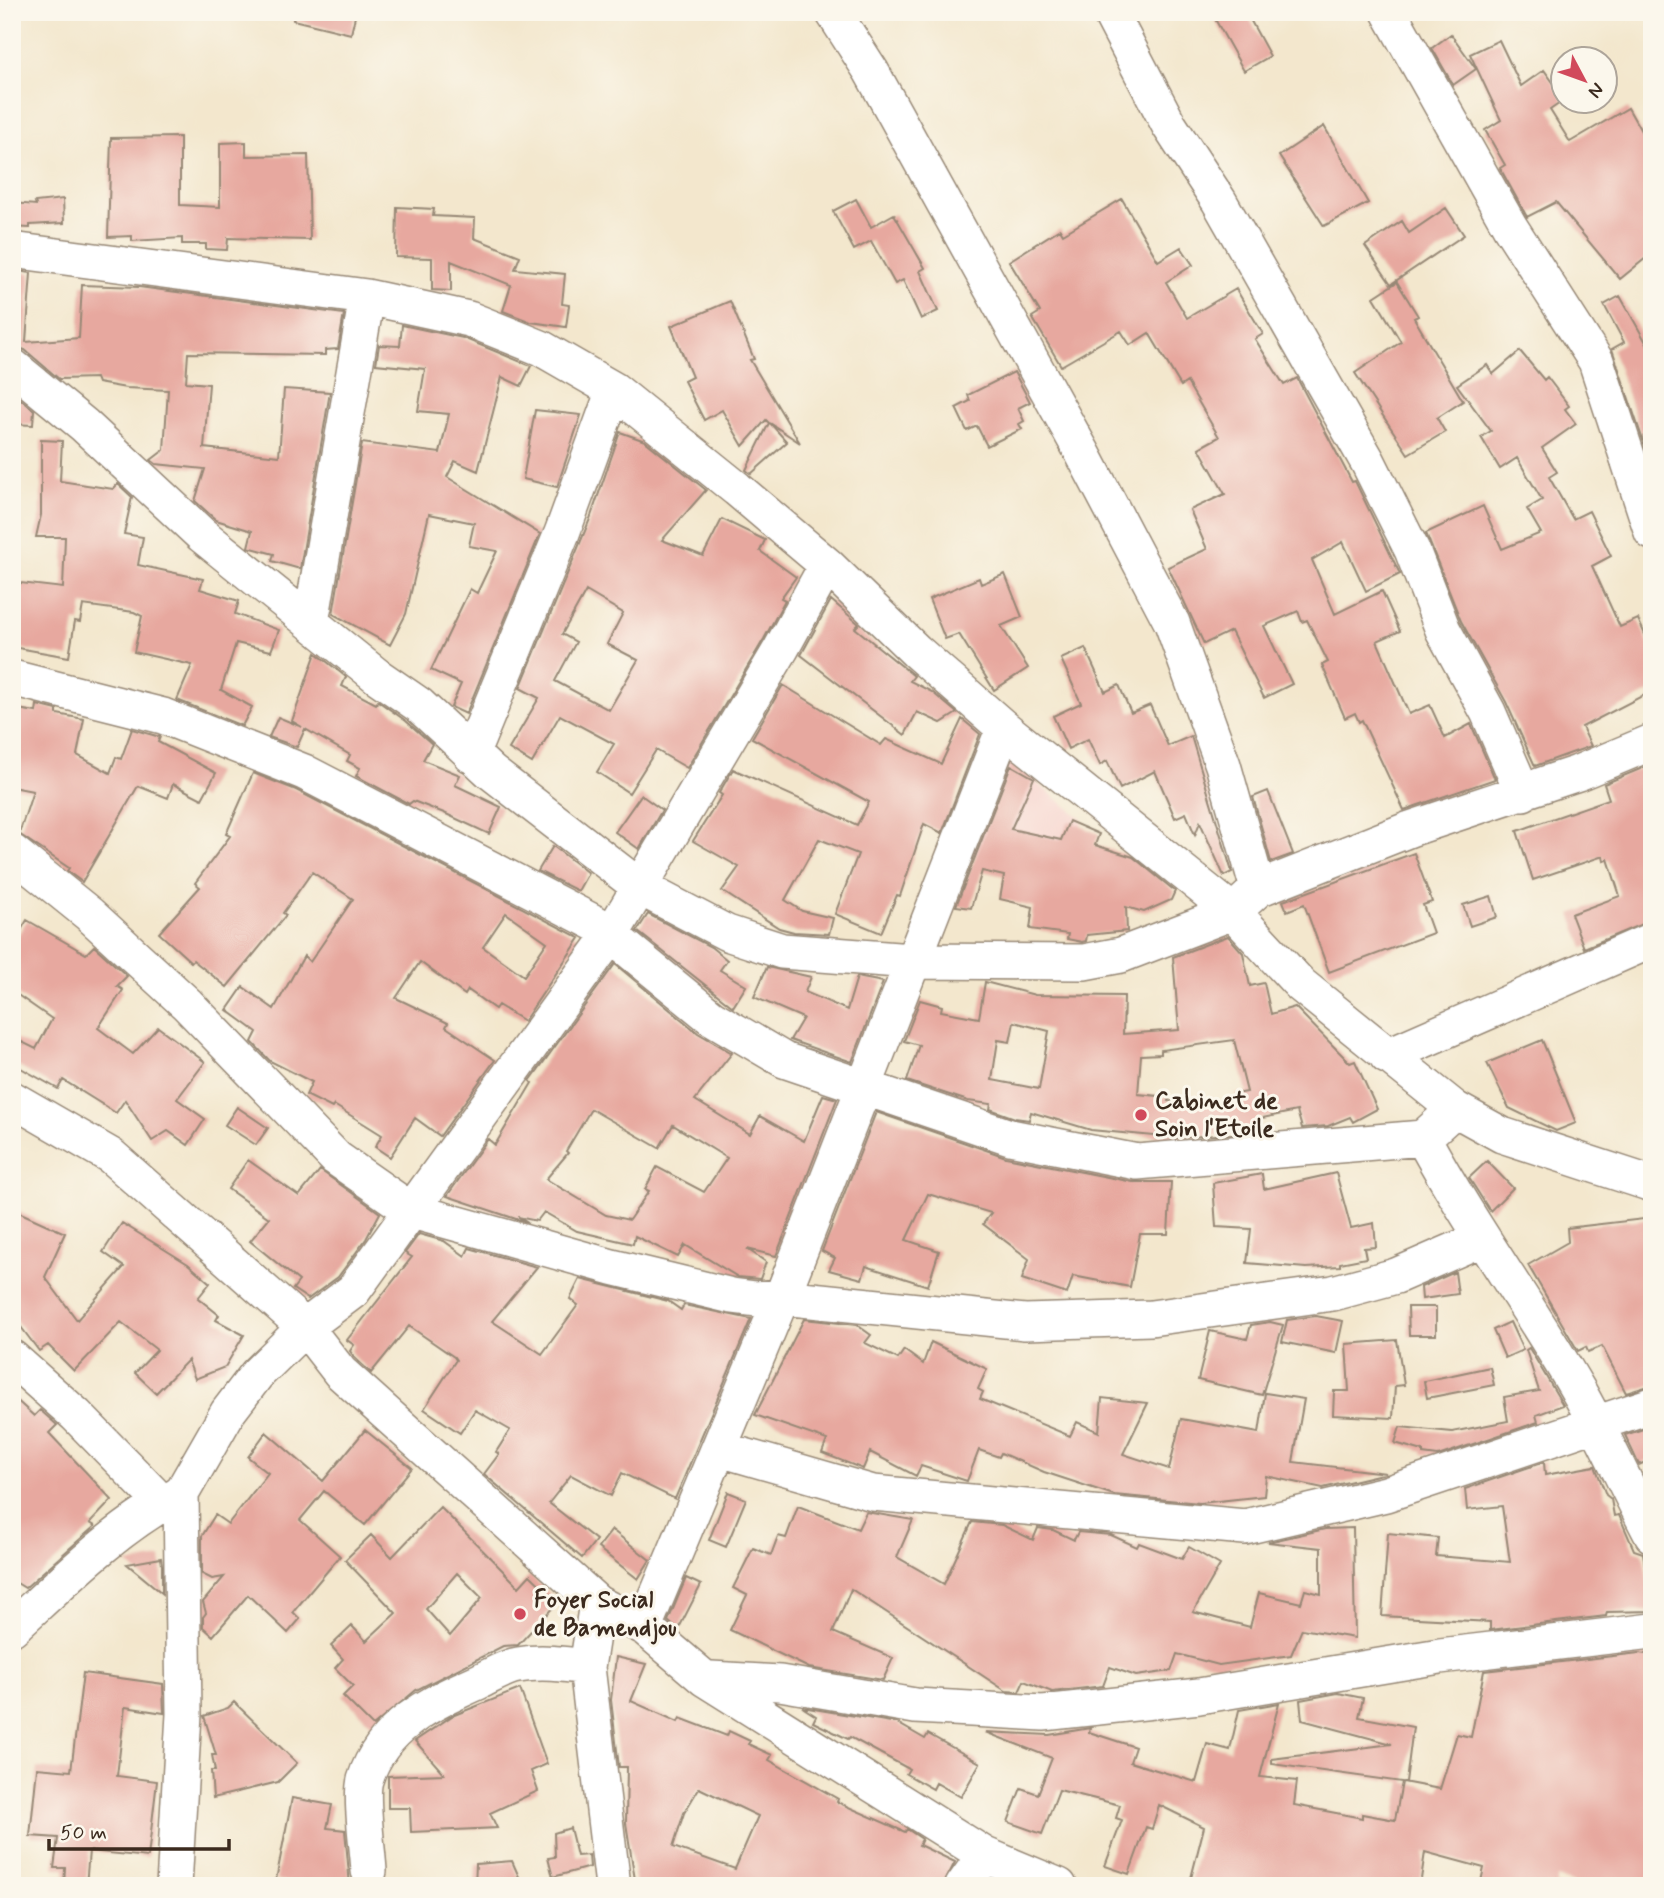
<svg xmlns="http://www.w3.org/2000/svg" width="1664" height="1898" viewBox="0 0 1664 1898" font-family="Mynerve,sans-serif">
<rect width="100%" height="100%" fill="#fbf7ec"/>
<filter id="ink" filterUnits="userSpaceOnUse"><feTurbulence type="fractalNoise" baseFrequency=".0143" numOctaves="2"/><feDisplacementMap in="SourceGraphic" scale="14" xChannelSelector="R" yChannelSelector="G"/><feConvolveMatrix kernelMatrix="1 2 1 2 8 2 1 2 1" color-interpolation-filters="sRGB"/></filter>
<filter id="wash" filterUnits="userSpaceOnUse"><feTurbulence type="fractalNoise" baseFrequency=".00686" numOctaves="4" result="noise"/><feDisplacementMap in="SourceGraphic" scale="28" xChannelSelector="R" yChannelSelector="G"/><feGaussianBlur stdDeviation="1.57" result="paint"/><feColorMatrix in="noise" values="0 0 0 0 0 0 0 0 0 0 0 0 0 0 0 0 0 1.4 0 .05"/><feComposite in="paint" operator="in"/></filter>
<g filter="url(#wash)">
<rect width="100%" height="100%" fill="#f3e7cd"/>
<path fill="#f7d0cb" d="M1004,753L1035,775L1038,784L1081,818L1082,826L1066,876L964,852Z"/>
<g id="blocks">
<path fill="#e7a89f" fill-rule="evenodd" d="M293,12H356L351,34L293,20Z
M1211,12H1246L1270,56L1244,71Z
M1451,34L1476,69L1453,85L1432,48Z
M1499,40L1521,86L1544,70L1563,96V101L1550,110L1570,142L1628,108L1645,138L1652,135V253L1620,279L1556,202L1527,217L1500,168L1505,165L1485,130L1501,120L1470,54Z
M1324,126L1368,203L1324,226L1279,156Z
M180,137V205L220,207V143L246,142V156L308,155L310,240L228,238L227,250L206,249V244H182V238L132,241V236L108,237L111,138Z
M63,199L64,223L30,225V228L12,227V203L36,205L35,202Z
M856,199L871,227L894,214L925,268L920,271L938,311L921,319L903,280L895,284L871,241L854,250L833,211Z
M1122,199L1158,261L1181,247L1193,265L1166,282L1187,318L1236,289L1263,334L1255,339L1284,385L1297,378L1352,482L1355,481L1400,574L1366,591L1343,542L1312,560L1335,614L1382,591L1400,631L1377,641L1409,714L1430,705L1445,738L1471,724L1495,779L1404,810L1362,720L1359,722L1355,713L1345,718L1322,665L1328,662L1307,620L1302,622L1298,611L1264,626L1292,684L1264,698L1231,631L1204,644L1168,567L1207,549L1190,510L1225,494L1199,448L1219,437L1187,382L1181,386L1149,333L1130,345L1121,331L1061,366L1032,317L1040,312L1009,261L1060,229L1063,234Z
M397,207L434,209L433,216L475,218L474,238L520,256L515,269L565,274L562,304L569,305L566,327L531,322L503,311L511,285L451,261V291L432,290V258L396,257Z
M1446,208L1464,235L1391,284L1365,246L1402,221L1409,233Z
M12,270L31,273L26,342L79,338L82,285L139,287L344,314L338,349L325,350V355L188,353L186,382L209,384L204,448L279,456L284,389L330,392L300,569L272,561L274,554L248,547L252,531L216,520L195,501L205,469L156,464L151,460L164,450L168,390L126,388L98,383L96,378L59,379L25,350L12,346Z
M1397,282L1418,316L1414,318L1463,401L1437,418L1445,432L1408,454L1355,373L1401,342L1374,297Z
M1620,296L1652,353V467L1612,349L1624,342L1604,305Z
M730,301L754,359L750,360L800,443L770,423L787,442L751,474L746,470L769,423L766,420L743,446L722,410L704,420L684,381L692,377L671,326Z
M402,325L463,338L531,366L521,386L502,377L478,471L455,461L447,477L540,534L466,714L451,707L461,684L431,670L470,589L477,593L497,551L469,546L474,523L429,514L406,614L390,645L333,614L362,443L440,453L449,414L418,411L425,369L376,364L379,345L400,346Z
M1520,351L1544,380L1547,377L1569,406L1565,409L1576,424L1542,448L1557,472L1549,477L1573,519L1589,511L1611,556L1592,566L1620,627L1638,619L1652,650V691L1582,727L1591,746L1535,766L1506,702L1461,621L1426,533L1483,506L1502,549L1541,533L1527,509L1542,500L1517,458L1500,469L1481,437L1491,431L1457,385L1487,365L1493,374Z
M1014,372L1030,402L1018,408L1024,421L1019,424L1022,429L987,446L977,426L967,431L956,408L970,401L968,395Z
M12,392L34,410L33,425L12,424Z
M535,410L581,415L557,487L523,479Z
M620,432L645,441L706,490L662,540L703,556L722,519L765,540L760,551L796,577L781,598L785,600L764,639L687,768L656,750L629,793L597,772L614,744L560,715L532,763L509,749L539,698L520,688L590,519ZM586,591L623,613L607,644L638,660L609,710L555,681L576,642L562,634Z
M41,440L62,441L60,481L113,489L118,484L132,497L124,534L143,537L138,565L203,579L200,589L239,601L235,614L279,630L271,651L236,643L221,690L252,707L242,726L177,700L192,665L134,652L142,616L134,612L83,605L80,622L75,621L69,657L12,647V582L63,588L65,537H36L41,515Z
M1005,574L1022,617L1001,626L1028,668L994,690L959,634L945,639L929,599L979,578L981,584Z
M831,600L859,624L855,628L914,676L910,681L932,692L957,713L941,723L917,712L905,735L801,655Z
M1085,648L1105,692L1119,685L1131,713L1150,705L1168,746L1191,736L1232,872L1224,876L1200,822L1195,835L1186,813L1175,818L1155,771L1120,789L1107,761L1100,765L1088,739L1068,749L1053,716L1081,703L1061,659Z
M316,653L346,677L342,686L376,704L378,701L406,721L432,744L423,760L460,775L455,785L501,807L489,834L444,813L413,801L409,804L356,776L360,768L347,761L350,755L305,729L297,747L269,737L278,717L302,727L292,721Z
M783,685L881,745L886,739L941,764L962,719L980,734L942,833L924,824L900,896L897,895L881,933L835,914L858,854L819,839L785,900L802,911L833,918L829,934L794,932L779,928L722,891L739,867L693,841L722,795L719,793L733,769L857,825L869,802L752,738Z
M37,705L57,710V714L84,719L77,755L110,773L116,757L121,759L132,729L160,737L158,742L216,773L202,799L173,784L168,798L138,786L82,882L67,871L69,868L19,834L33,791L12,787V708L36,712Z
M1652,764V920L1584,948L1571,914L1620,896L1608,859L1604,861L1603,856L1533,880L1517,831L1609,799L1604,784Z
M1011,765L1034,778L1011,829L1061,840L1069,821L1099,834L1095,845L1133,857L1175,891L1171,900L1144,912L1126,907L1127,931L1087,935L1086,941L1082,942L1067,939L1068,934L1030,929L1033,907L1000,899L1004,876L982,871L971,908L956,906Z
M253,773L296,790L580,938L524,1021L498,1005L495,1009L468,990L465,995L420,962L396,998L448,1023L446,1027L495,1060L440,1136L415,1118L390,1157L375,1147L382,1135L334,1105L332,1108L306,1095L312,1082L270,1061L252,1042L257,1032L227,1010L243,987L274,1009L304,956L310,962L353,899L312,872L283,913L286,915L227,987L193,960L191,962L159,933L200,887L195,883L230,836L226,834ZM506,913L547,942L524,976L483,947Z
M1268,791L1293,854L1271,862L1253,797Z
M641,795L662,810L639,849L615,832Z
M553,846L588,873L578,891L538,871Z
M1414,853L1432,902L1423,905L1433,933L1329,972L1304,904L1287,911L1283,901Z
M1491,896L1497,917L1470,926L1463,905Z
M648,914L711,947L727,960L720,970L746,986L733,1007L637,931Z
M27,920L86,954L94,946L127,976L117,986L123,990L98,1028L133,1054L158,1027L205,1062L177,1099L205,1119L188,1145L168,1131L152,1141L125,1100L116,1113L63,1080L58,1089L12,1063V1037L36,1049L52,1019L12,991V945Z
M1228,936L1243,953L1250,986L1264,983L1271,1014L1295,1007L1350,1063L1355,1061L1377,1109L1353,1122L1350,1117L1328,1126L1302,1128L1297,1111L1257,1119L1258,1132L1175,1138L1091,1130L1031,1112L1029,1120L1015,1118L990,1109L991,1104L968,1101L907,1081L919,1045L904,1041L920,1000L942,1006L941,1011L979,1018L985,982L1035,995L1124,996L1123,1034L1179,1030L1173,957ZM1014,1022L1049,1031L1039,1089L992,1080L998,1040L1010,1042ZM1234,1040L1247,1092L1236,1094L1238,1105L1168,1101L1169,1097L1138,1094L1141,1055L1161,1054V1050Z
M615,964L698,1033L732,1053L695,1100L750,1134L760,1116L804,1141L823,1095L837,1099L776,1256L747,1249L766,1262L760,1279L738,1277L685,1245L678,1257L635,1236L633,1244L577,1231L544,1212L537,1221L518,1217L528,1223L447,1196L488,1139L495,1145L532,1083L530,1081ZM591,1109L659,1148L673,1125L727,1158L704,1192L657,1167L645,1189L649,1191L629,1220L606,1215L546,1179L568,1153L566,1151Z
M767,967L811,977L805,992L847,1010L857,977L883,982L852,1062L790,1040L803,1018L754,997Z
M1542,1040L1576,1123L1556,1131L1509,1108L1487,1063Z
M237,1107L268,1128L256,1145L225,1125Z
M876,1112L1006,1157L1133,1182H1171L1168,1234H1140L1130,1287L1073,1276L1067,1294L1022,1279L1029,1259L983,1224L991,1213L928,1194L906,1240L939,1251L928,1286L866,1266L862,1279L829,1270L835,1258L822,1251Z
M248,1160L299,1196L320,1170L380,1213L366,1239L338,1277L308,1299L293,1289L299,1281L250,1241L269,1218L228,1189Z
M1487,1161L1513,1188L1490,1211L1469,1178Z
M1336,1173L1351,1228L1374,1223L1376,1247L1364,1248L1366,1258L1340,1263V1266L1306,1268L1247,1263L1251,1229L1216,1227L1213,1183L1262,1174L1264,1189Z
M12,1209L65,1233L45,1277L77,1320L124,1267L103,1252L122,1223L188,1264L210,1283L198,1298L219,1315L216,1320L244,1335L225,1367L195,1379L188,1360L156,1393L135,1373L157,1350L121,1322L74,1371L48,1345L39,1351L12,1315Z
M1652,1218V1385L1626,1393L1602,1346L1588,1352L1586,1347L1578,1351L1528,1265L1568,1242L1567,1228Z
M419,1234L444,1241L465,1256L469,1248L537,1267L492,1321L542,1354L578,1305L570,1299L580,1279L668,1301L681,1310L684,1305L751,1319L675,1499L622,1473L611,1496L571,1475L549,1503L596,1540L582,1558L484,1474L499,1454L496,1452L510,1430L475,1410L460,1433L424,1409L456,1360L454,1357L409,1326L371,1373L355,1358L350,1351L354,1345L347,1340L412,1257L405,1253Z
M1455,1272L1458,1294L1422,1299L1421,1287Z
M1408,1307H1436V1335H1409Z
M1316,1316L1343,1321L1336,1353L1282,1342L1287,1320Z
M804,1319L857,1325L871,1335L865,1343L898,1359L904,1350L923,1364L931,1342L987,1369L978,1389L983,1392L980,1399L1070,1436L1077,1422L1099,1432L1102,1398L1148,1403L1123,1454L1169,1469L1181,1419L1259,1433L1265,1393L1304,1399L1293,1462L1386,1473L1323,1488L1266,1476L1264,1496L1200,1503L1114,1495L1044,1472L1001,1453L999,1457L979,1450L967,1481L921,1466L916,1476L870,1452L863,1469L822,1453L827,1440L755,1415Z
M1270,1322L1283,1325L1262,1395L1198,1380L1210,1331L1247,1339L1251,1325Z
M1510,1322L1523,1350L1505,1358L1493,1330Z
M1397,1340L1404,1385L1395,1386L1393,1418L1333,1415L1334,1391H1349L1346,1344Z
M1529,1348L1563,1405L1536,1415L1538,1422L1438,1456L1423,1454V1451L1395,1443L1400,1427L1452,1432L1508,1421L1504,1397L1539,1391L1526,1350Z
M1490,1367L1494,1385L1427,1398L1424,1381Z
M12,1396L34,1416L40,1410L57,1425L49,1433L112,1500L90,1523L95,1526L25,1588L12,1580Z
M1652,1426V1459L1639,1465L1625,1435Z
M365,1430L412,1468L365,1525L324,1491L300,1520L340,1556L293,1612L300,1619L288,1633L248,1595L213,1636L203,1627V1617L206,1613L203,1602L224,1577L212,1579L202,1574V1536L215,1515L228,1524L268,1473L248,1457L266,1432L323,1481Z
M1544,1462L1545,1475L1595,1466L1606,1495L1611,1499L1614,1516L1619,1515L1634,1550L1643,1553L1649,1589H1652V1611L1607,1612L1606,1616L1490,1630V1622L1382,1616L1388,1533L1438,1538L1436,1556L1510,1562L1502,1506L1467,1510L1465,1489Z
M728,1492L746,1499L726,1547L709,1540Z
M798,1506L858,1529L866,1512L913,1520L897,1557L944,1584L972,1522L1002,1525L1033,1540L1038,1528L1053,1530L1074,1540L1078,1532L1111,1535L1137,1547L1139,1543L1182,1559L1189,1547L1220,1565L1193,1612L1250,1627L1259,1593L1301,1603L1305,1590L1321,1594V1548L1268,1542L1325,1529L1353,1528L1355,1638L1302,1629L1291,1655L1219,1665L1177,1654L1171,1671L1136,1676L1110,1667L1103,1686L1052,1692L1024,1681L1019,1692L1006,1691L851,1589L833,1632L893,1658L883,1680L809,1668L730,1630L747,1595L733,1588L753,1548L771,1555L778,1536L786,1538Z
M440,1507L519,1587L530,1575L558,1602L518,1645L503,1646L416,1690L373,1726L343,1696L353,1686L335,1668L343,1659L331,1646L352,1626L366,1641L396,1613L345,1560L371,1535L392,1557ZM457,1573L482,1598L450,1636L426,1609Z
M612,1530L650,1560L638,1579L598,1548Z
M161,1558L162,1565V1593L127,1564Z
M686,1578L701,1585L678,1630L668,1621Z
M1639,1653L1652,1655V1883L1643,1886H1584L1557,1878V1886H1480L1484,1868L1425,1852L1420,1886H1189L1204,1827L1159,1805L1152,1829L1146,1827L1129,1874L1105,1866L1122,1820L1116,1818L1120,1805L1059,1790L1042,1834L1008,1822L1021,1788L1038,1794L1052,1758L985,1732L1049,1735L1090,1728L1089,1732L1135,1747L1130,1762L1196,1782L1207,1744L1230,1750L1239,1710L1279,1703L1260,1777L1297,1781L1294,1805L1362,1818V1814L1395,1820L1402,1782L1272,1764V1759L1392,1744L1302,1720L1300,1700L1338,1693L1363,1698L1359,1717L1413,1727L1406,1782H1403L1440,1789L1457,1734L1471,1737L1484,1671Z
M616,1657L646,1664L631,1701L678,1722L680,1718L727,1736L729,1731L750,1741L748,1744L772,1755L769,1760L838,1799L837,1802L905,1832L907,1829L922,1839L919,1845L955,1862L943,1886H636L626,1823L627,1767H619L611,1700ZM699,1788L758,1816L735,1869L673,1847L684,1813Z
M83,1673L163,1684L164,1713L125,1707L117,1776L157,1781L148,1857L89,1851L86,1886H64L65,1868H54L58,1838L30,1836L37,1768L71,1771Z
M520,1689L547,1764L531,1771L538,1791L490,1813L497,1828L411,1832L410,1808H388V1776L444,1774L415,1741L452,1716Z
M234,1702L297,1763L278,1782L213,1798L211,1771H215L212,1755H216L204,1716L228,1708Z
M802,1707L897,1723L925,1739L928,1734L980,1763L961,1797L936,1783L933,1789L906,1774L909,1769L850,1737L848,1739L813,1722L816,1716Z
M292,1798L332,1805L327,1828L345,1830L350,1886H315L276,1880Z
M570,1828L577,1856L589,1855L590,1867L553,1877L548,1858L555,1857L554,1833Z
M512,1861L523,1886H475L476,1864Z"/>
</g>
</g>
<g filter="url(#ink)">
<use href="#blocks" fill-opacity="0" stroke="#978876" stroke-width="2"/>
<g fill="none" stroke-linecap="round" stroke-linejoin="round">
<defs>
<path id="minor" d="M833,12L871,71L1082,452L1172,623L1223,765L1258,889
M1110,12L1169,125L1219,201L1368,462L1412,550L1443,630L1488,712L1523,793
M1389,12L1510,227L1596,361L1652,532
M12,250L367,297L469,319L541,348L614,390L737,489L827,565L916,651L1004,728L1233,912L1301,985L1455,1109L1502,1135L1652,1184
M12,366L84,425L202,535L377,676L419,705L491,772L641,888L727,933L782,951L911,961L1084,962L1121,955L1233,912L1258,889L1410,829L1578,773L1652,742
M311,622L367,297
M12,678L163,716L304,772L597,924L711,1017L784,1060L1010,1137L1137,1162L1423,1138L1455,1109
M471,755L562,533L614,390
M12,852L89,914L187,1004L336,1158L412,1211L612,1267L732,1296L756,1299L782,1297L1025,1322L1151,1318L1333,1293L1396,1276L1481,1239
M1387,1056L1652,940
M12,1099L111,1156L305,1327L340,1372L597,1603L644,1627L705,1679L985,1855L1059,1886
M1423,1138C1470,1225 1529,1305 1579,1392C1605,1438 1627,1488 1652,1535
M12,1358L76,1415L162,1503
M720,1449L873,1493L1245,1527L1386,1494L1652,1405
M597,1603L587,1667L613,1886
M644,1627L782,1297L1004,728
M12,1628C61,1583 122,1522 181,1494
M711,1679L780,1683L915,1706L1043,1713L1199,1696L1440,1656L1652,1631
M369,1871C368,1851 360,1797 365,1780C382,1726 431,1703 478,1682C491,1676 505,1667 518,1665C541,1661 564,1664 587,1667
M174,1886L184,1714L181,1494L228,1412L257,1374L305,1327L353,1291L611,935L781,649L827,565
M963,1886L985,1855"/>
</defs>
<use href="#minor" stroke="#978876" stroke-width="38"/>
<use href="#minor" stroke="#fff" stroke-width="35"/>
</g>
</g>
<g fill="#d1495b" stroke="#fbf7ec" stroke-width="2.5">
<circle cx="1141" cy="1115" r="7"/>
<circle cx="520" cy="1614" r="7"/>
</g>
<g text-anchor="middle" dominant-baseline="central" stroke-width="6" stroke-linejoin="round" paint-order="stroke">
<g font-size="24" font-weight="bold" fill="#3b2a1e" stroke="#fbf7ec" text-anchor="start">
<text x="1155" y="1101">Cabinet de<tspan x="1155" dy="28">Soin l'Etoile</tspan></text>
<text x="534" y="1600">Foyer Social<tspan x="534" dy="28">de Bamendjou</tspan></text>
</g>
</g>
<rect width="1664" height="1898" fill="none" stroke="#fbf7ec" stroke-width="42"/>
<g transform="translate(1584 80) rotate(131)"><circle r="33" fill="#fbf7ec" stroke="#aea59a" stroke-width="2"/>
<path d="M0-5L12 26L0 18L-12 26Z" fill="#d1495b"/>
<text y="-10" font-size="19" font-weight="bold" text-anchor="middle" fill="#3b2a1e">N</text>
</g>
<path d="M49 1839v10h180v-10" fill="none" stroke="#3b2a1e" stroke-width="3.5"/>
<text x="60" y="1839" font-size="21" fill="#3b2a1e" stroke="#fbf7ec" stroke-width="5" paint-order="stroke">50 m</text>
</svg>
